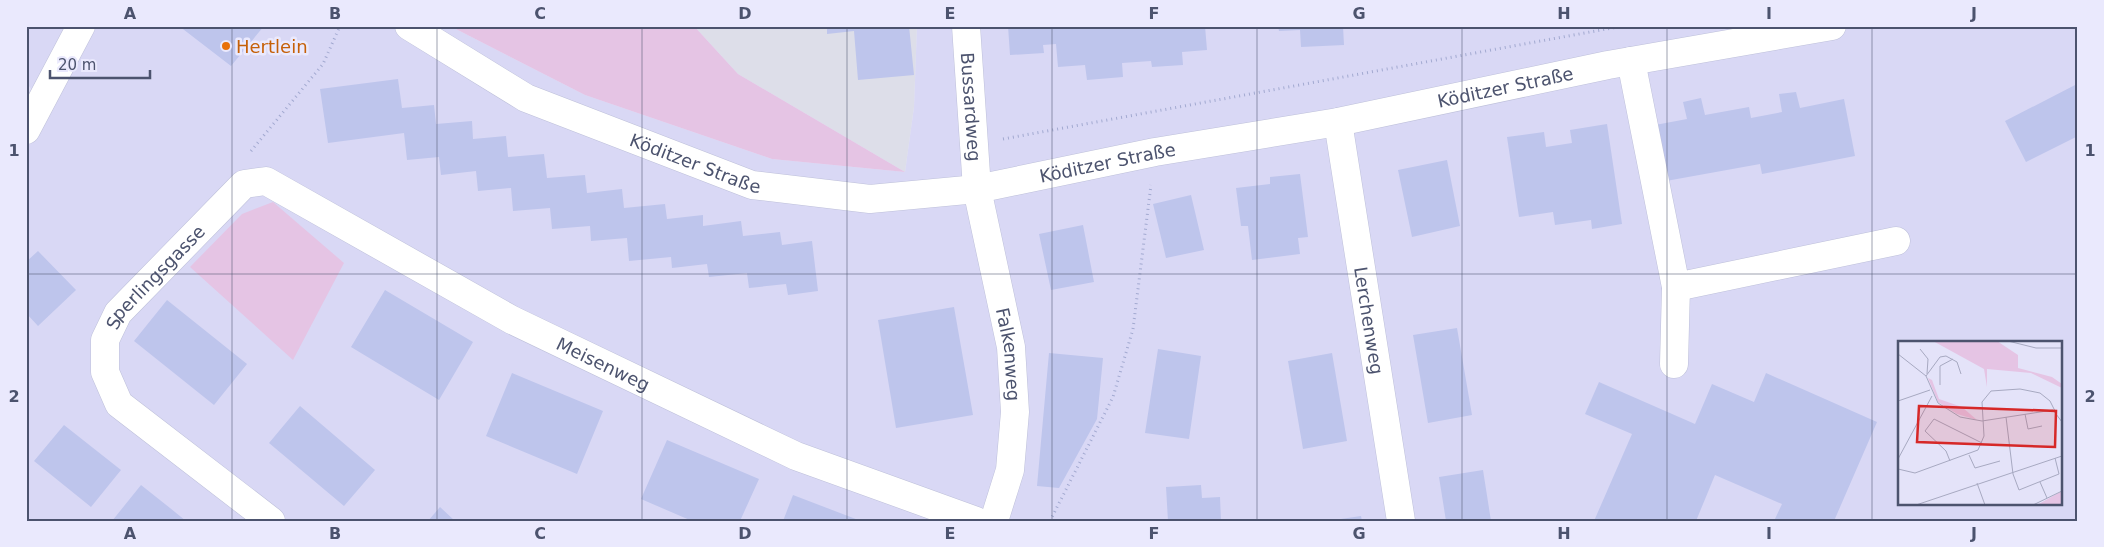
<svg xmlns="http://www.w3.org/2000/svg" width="2104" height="547" viewBox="0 0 2104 547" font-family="'DejaVu Sans',sans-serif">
<rect width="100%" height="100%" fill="#e4e3f9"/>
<path fill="#d9d8f5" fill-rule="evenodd" d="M26,26H450L585,95L772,159L905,172L914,107L917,26H2078V521H26V98L31,89L26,81ZM1899,342H2060V503H1899Z"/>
<path fill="#dddee9" d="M694,26H917L914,107L905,172L738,74Z"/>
<path fill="#e5c4e4" d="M450,26H694L738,74L905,172L772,159L585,95Z
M273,202L344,263L293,360L190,267L242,214Z"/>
<path fill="#bec5ec" d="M179,26H264L231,66Z
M827,26H909L914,75L858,80L854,31L827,34Z
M1008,26H1096L1097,28L1205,26L1207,50L1182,52L1183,65L1152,67L1151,61L1122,63L1123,77L1087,80L1085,65L1058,67L1056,44L1043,45L1044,53L1010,55Z
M1278,26H1343L1344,45L1301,47L1300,30L1279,31Z
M398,79L402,108L434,105L436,124L472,121L473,139L506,136L508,157L544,154L547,178L585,175L587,193L622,189L624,208L665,204L667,219L703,215V226L741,221L743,236L780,232L782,245L812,241L818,291L788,295L786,284L749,288L747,273L709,277L707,264L672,268L671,257L629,261L627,238L591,241L590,226L552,229L550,208L513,211L511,188L478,191L476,171L441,175L439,157L407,160L404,133L328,143L320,89Z
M2077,84L2078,136L2026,162L2005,121Z
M1796,92L1800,108L1844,99L1855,156L1762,174L1760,164L1666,181L1655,125L1687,119L1683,102L1701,98L1705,115L1749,107L1751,118L1782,112L1779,94Z
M1607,124L1622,224L1592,229L1591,220L1555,225L1553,212L1519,217L1507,137L1544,132L1546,147L1572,143L1570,130Z
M1447,160L1460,226L1412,237L1398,170Z
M1300,174L1308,237L1298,238L1300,254L1252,260L1248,226H1241L1236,188L1270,184V177Z
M1191,195L1204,250L1166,258L1153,204Z
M1083,225L1094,282L1051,290L1039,234Z
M38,251L76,290L38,326L26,313V262Z
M385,290L473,342L439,400L351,347Z
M167,300L247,364L214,405L134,341Z
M954,307L973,415L896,428L878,320Z
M1457,328L1472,415L1428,423L1413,335Z
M1158,349L1201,356L1189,439L1145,433Z
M1049,353L1103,358L1097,419L1059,488L1037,486Z
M1332,353L1347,441L1303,449L1288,361Z
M512,373L603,411L577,474L486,436Z
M1766,373L1877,422L1834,521H1774L1782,504L1715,475L1696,521H1594L1632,434L1585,414L1599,382L1695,424L1712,384L1754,402Z
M300,406L375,470L344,506L269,443Z
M64,425L121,470L91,507L34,461Z
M667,440L759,479L740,521H692L641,499Z
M1483,470L1491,521H1446L1439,477Z
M141,485L170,508L186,521H112Z
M1201,485L1202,498L1220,497L1221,521H1168L1166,487Z
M793,495L861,521H783Z
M440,507L455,521H428Z
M1361,516L1362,521H1335L1334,520Z"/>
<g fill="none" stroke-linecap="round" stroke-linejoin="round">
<defs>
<g id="minor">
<path id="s1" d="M409,26L526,98L752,185L870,199L977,189L1155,152L1338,122L1608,65L1832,26"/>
<path id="s2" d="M966,26L977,189L1011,347L1015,412L1010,470L994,521"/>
<path d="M1631,61L1676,287L1896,241"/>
<path id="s3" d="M1338,122L1401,521"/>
<path d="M26,130L81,26"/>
<path d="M1674,364L1676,287"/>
<path id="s4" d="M271,521L119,404L105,372V340L118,313L244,184L266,181L512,320L796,456L976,521"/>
</g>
</defs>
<use href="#minor" stroke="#bec0da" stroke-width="29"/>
<path stroke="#a2a9d0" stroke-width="3" stroke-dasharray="1 4" stroke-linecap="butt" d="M1003,139L1623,26
M251,151L323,64L340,26
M1050,521L1113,397L1133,329L1151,185"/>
<use href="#minor" stroke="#fff" stroke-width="28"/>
</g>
<path fill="none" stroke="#4c536e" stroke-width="1" stroke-opacity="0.55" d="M232,26V521M437,26V521M642,26V521M847,26V521M1052,26V521M1257,26V521M1462,26V521M1667,26V521M1872,26V521M26,274H2078"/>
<circle fill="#e8710a" stroke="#eae9fd" stroke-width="2" cx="226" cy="46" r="5"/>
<g text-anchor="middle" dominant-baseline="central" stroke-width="5" stroke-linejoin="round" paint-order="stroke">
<g font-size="18" fill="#c56008" stroke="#eae9fd" text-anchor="start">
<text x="236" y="46">Hertlein</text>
</g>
<g font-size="18" fill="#4c536e" stroke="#eae9fd">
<text stroke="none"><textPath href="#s1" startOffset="1144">Köditzer Straße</textPath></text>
<text stroke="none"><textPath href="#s2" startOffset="81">Bussardweg</textPath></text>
<text stroke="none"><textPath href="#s1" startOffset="319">Köditzer Straße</textPath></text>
<text stroke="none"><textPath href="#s1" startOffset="739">Köditzer Straße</textPath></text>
<text stroke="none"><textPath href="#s4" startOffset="340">Sperlingsgasse</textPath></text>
<text stroke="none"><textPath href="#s3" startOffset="201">Lerchenweg</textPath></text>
<text stroke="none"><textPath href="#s2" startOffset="332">Falkenweg</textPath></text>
<text stroke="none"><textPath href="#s4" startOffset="875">Meisenweg</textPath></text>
</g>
</g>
<g transform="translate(1898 341)">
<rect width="164" height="164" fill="#e4e3f9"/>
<path d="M35,0H99L120,14V27L154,36L164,43V47L133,32L89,28V46L86,28ZM30,37L34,39L41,58L64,66L79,79L59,73L40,61ZM164,150V164H139Z" fill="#e5c4e4"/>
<path fill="none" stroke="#a7a9c1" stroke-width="1" d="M110,0L138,7H164M22,8L30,18L29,33M0,13L28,35L40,62L62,76L84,80L155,69L164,81M28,35L42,16L48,15L59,21L63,33M42,44V25L55,18M0,60L32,49M127,73L130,88L144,85M108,76L115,133L121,149L161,133L157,117M71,114L77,127L102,120M0,118L34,55M52,120L48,110L27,90L36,78L84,102M0,128L17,132L80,109L86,95L84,61L93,50L122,48L142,52L152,60L157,70M142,141L149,157M79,142L87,164M18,164L164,115M135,164L164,150"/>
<path fill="#d62828" fill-opacity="0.15" stroke="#d62828" stroke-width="2.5" d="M21,65L158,70L157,106L19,101Z"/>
<rect width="164" height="164" fill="none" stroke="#4c536e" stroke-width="2.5"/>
</g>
<rect width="2104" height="547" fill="none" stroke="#eae9fd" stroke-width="55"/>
<path d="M50 70v8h100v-8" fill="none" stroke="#4c536e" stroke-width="2.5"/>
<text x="58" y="70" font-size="15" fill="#4c536e" stroke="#eae9fd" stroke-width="4" paint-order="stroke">20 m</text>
<rect x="28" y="28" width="2048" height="492" fill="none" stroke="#4c536e" stroke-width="2"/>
<g font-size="16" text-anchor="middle" font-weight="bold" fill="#4c536e">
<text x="130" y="19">A</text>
<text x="335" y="19">B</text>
<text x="540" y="19">C</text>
<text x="745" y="19">D</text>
<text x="950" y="19">E</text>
<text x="1154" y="19">F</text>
<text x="1359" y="19">G</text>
<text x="1564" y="19">H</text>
<text x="1769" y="19">I</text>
<text x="1974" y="19">J</text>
<text x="14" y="156">1</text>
<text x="2090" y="156">1</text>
<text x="14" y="402">2</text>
<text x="2090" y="402">2</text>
<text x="130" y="539">A</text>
<text x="335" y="539">B</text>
<text x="540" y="539">C</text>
<text x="745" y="539">D</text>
<text x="950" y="539">E</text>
<text x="1154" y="539">F</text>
<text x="1359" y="539">G</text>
<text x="1564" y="539">H</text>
<text x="1769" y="539">I</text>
<text x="1974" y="539">J</text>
</g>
</svg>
